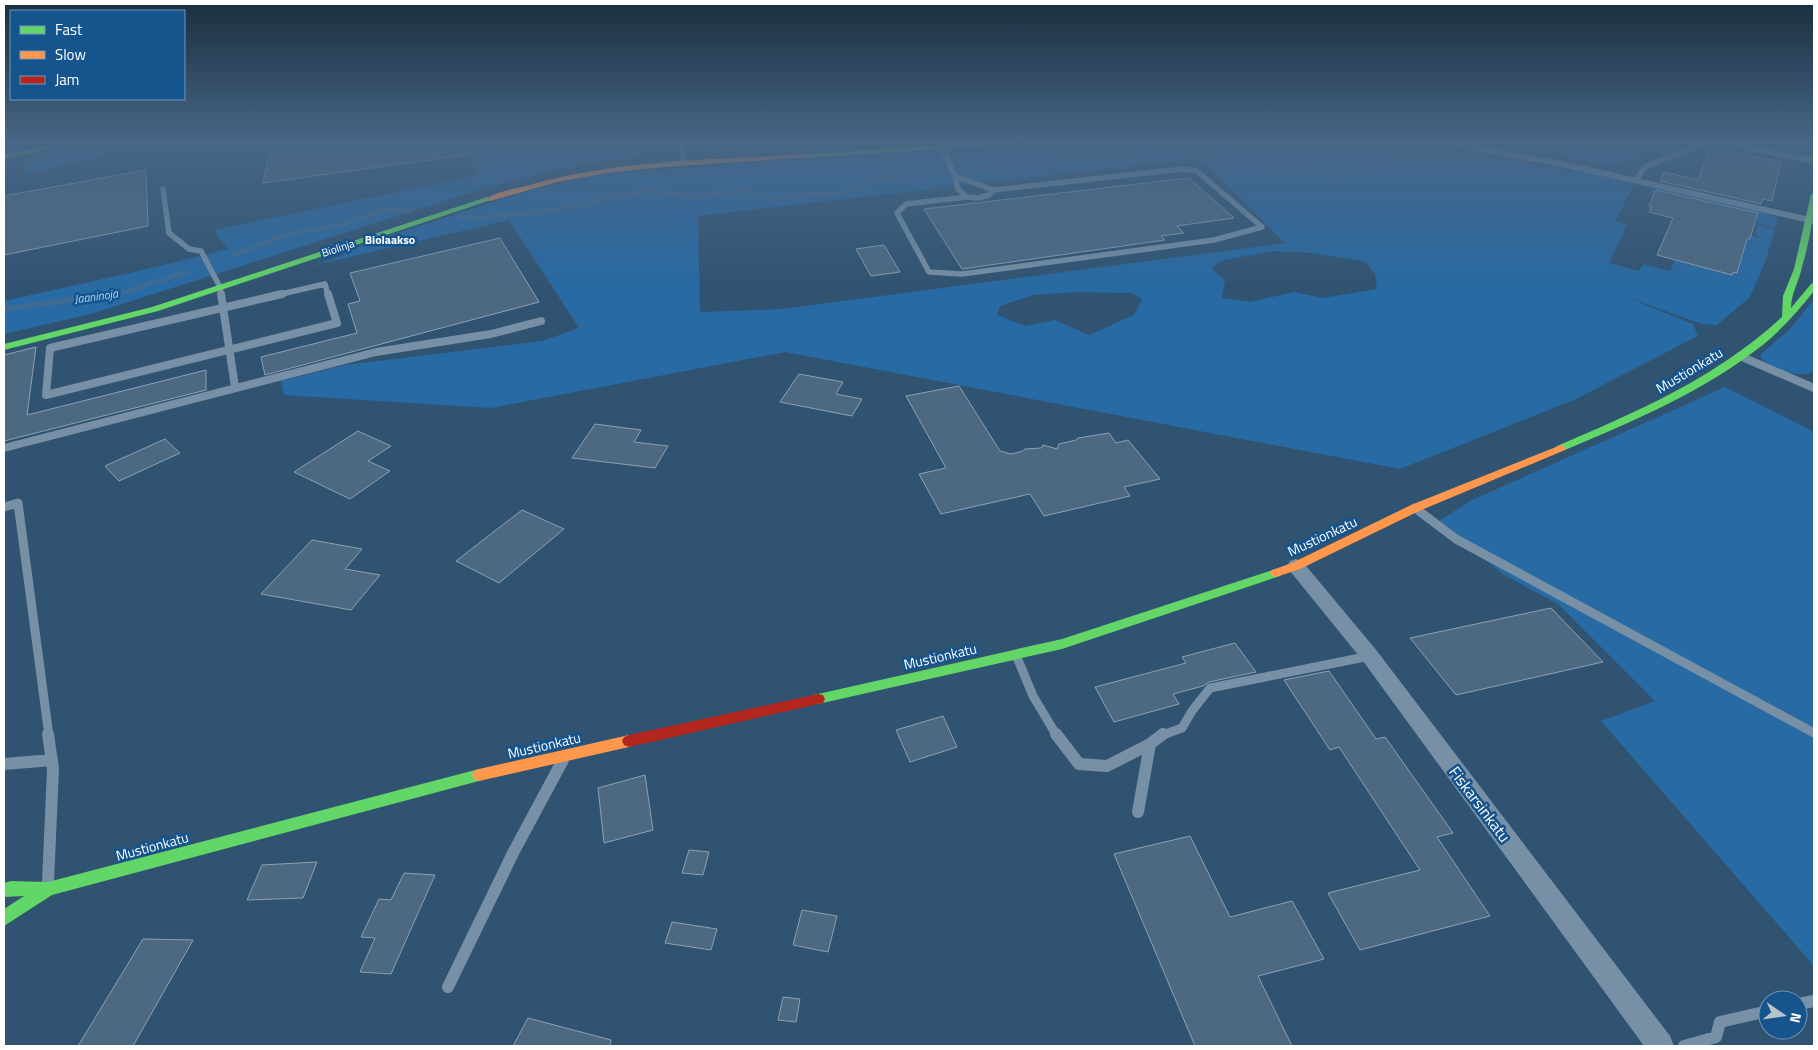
<svg xmlns="http://www.w3.org/2000/svg" width="1818" height="1050" viewBox="0 0 1818 1050" font-family="'Titillium Web',sans-serif">
<rect width="100%" height="100%" fill="#305371"/>
<path fill="#286aa3" fill-rule="evenodd" d="M85,143H157L26,175L22,161L58,148Z
M461,143H643L645,156L601,161L546,172L479,190L91,314L4,334V301L143,270L228,249L214,230L479,175Z
M1058,143H1419L1559,169L1585,171L1627,181L1634,185L1615,221L1627,225L1609,263L1639,271L1643,264L1670,271L1675,260L1731,275L1748,236L1760,237L1755,234L1757,225L1775,229L1765,262L1750,297L1717,325L1702,324L1623,296L1693,324L1698,336L1576,399L1400,469L785,352L491,408L284,395L281,381L345,365L542,341L579,328L509,220L311,266L344,255V253L367,243L525,192L598,174L916,152L929,154L1035,148L1034,146ZM1200,158L1285,243L782,309L700,312L698,216ZM1275,251L1311,253L1364,261L1375,274L1377,289L1322,298L1294,292L1250,302L1222,298L1225,280L1211,268L1224,260ZM1077,292L1131,293L1142,299L1134,315L1089,335L1055,320L1025,326L997,315L1000,306L1033,295Z
M1499,143H1678L1611,166Z
M1744,143H1804L1800,155Z
M1655,187L1768,213L1778,219L1775,228L1757,223L1756,214L1655,191L1653,194L1649,193Z
M1814,299V370C1802,381 1773,368 1761,359V354L1791,328Z
M1725,387L1814,432V966L1601,721L1655,701L1558,604L1504,575L1439,521L1470,501Z"/>
<g fill="none" stroke-linecap="round" stroke-linejoin="round">
<path stroke="#3e6b93" stroke-width="4.5" d="M1547,147L1571,143
M973,171L1111,153L1167,151L1201,152L1217,159L1251,165L1300,168L1330,176L1393,158H1445L1475,155
M459,217C525,219 589,202 653,190L663,193L700,196L745,190L754,197L765,199L808,194H839L885,177L932,174
M233,255L289,234L336,226L384,210H411
M106,295L122,293L186,272"/>
<path stroke="#3e6b93" stroke-width="5.5" d="M4,309L115,294"/>
</g>
<path fill="#4d6981" stroke="#8ca1b3" d="M288,143H472L473,154L263,183L271,145Z
M1710,147L1781,162L1772,201L1763,199L1761,204L1660,181L1664,172L1698,180Z
M146,170L148,226L4,255V196Z
M1189,178L1234,218L1177,226L1184,233L1161,236L1165,240L962,269L924,209Z
M1656,190L1758,213L1750,239H1747L1737,273L1733,272L1732,275L1657,255L1673,218L1649,212L1652,207L1649,206Z
M500,238L539,302L265,375L261,357L357,333L348,304L360,301L350,273Z
M884,245L900,272L871,276L856,249Z
M36,347L27,415L206,370V390L4,441V355Z
M799,374L843,382L836,394L862,399L852,416L780,402Z
M959,386L1000,451L1011,454L1023,451L1025,449L1041,448L1043,445L1057,449L1059,444L1076,440L1078,438L1109,433L1116,443L1128,440L1160,479L1124,487L1130,496L1044,516L1030,494L941,514L919,474L946,468L906,396Z
M595,424L641,430L634,442L668,446L655,468L572,458Z
M358,431L391,446L368,461L390,471L350,499L294,472Z
M165,439L180,453L119,481L105,466Z
M522,510L564,529L499,583L456,561Z
M312,540L362,549L345,569L380,575L351,610L261,594Z
M1551,608L1603,662L1456,695L1410,638Z
M1235,643L1256,672L1209,682L1203,686L1173,694L1179,704L1114,722L1095,687L1186,663L1182,657Z
M1329,671L1376,739L1385,737L1453,833L1437,837L1490,916L1360,950L1328,893L1420,870L1339,747L1330,750L1284,680Z
M943,716L957,747L910,762L896,730Z
M645,775L653,830L604,843L598,788Z
M1190,836L1230,917L1292,901L1324,959L1258,976L1292,1046H1195L1114,854Z
M689,850L709,852L703,875L682,873Z
M317,862L303,898L247,900L262,865Z
M404,873L435,875L391,974L360,972L375,938L361,937L379,899L391,900Z
M802,910L837,916L828,952L793,945Z
M672,922L717,929L711,950L665,943Z
M143,939L193,940L133,1046H78Z
M783,997L800,999L796,1022L778,1020Z
M528,1018L611,1040L610,1046H513Z"/>
<g fill="none" stroke-linecap="round" stroke-linejoin="round">
<path stroke="#7790a6" stroke-width="5.5" d="M1726,143L1814,161
M682,144L684,163
M942,147L955,176L958,189L967,197
M1182,169L1197,171L1262,227L1214,240L962,274L929,272L897,213L906,204L967,197L978,198L989,195L993,190Z
M955,176L993,190
M1636,180L1644,168L1651,164L1706,143
M163,189L169,233L189,249L201,251L220,287L221,295
M277,295L325,284L328,295"/>
<path stroke="#7790a6" stroke-width="8" d="M221,294L235,387
M282,294L50,348L46,395L337,323L328,294
M1740,356L1814,388
M4,448L376,352L491,334L541,321"/>
<path stroke="#7790a6" stroke-width="9" d="M4,507L18,503L49,736
M1415,508L1456,539L1814,733
M1016,655L1033,696L1057,736
M1160,736L1182,728L1192,711L1210,688L1370,656"/>
<path stroke="#7790a6" stroke-width="12" d="M1056,734L1079,764L1107,766L1150,744
M4,764L52,760
M1138,812L1150,744L1163,734
M48,882L53,769L48,734
M448,987L513,853L563,760
M1798,1004L1814,1001
M1684,1046L1716,1037L1720,1022L1768,1011"/>
<path fill="#7790a6" fill-rule="evenodd" d="M1443,143H1464L1567,162L1814,218V224L1567,168L1448,146Z
M1296,559L1302,561L1377,651L1670,1036L1674,1046H1644L1363,661L1290,571L1287,566L1290,561Z"/>
<path fill="#63d668" fill-rule="evenodd" d="M61,143H72L4,159V155Z
M978,143H1008L1005,145L808,158L805,156L808,154Z
M1811,194H1814C1814,218 1809,243 1802,267C1799,282 1791,293 1791,308L1811,284L1814,283V291C1799,310 1783,328 1764,344C1705,391 1634,421 1565,450H1557L1556,448L1557,446C1639,411 1716,378 1782,317L1783,296L1794,269Z
M487,197L494,199L158,311L4,350V344L152,307Z
M1276,569L1280,570L1282,573L1280,576L1062,649L818,704L813,703L811,699L813,695L818,694L1062,639Z
M479,769L484,771L486,775L484,779L479,781L52,895L4,926V909L24,896L4,897V883L11,881L48,882Z"/>
<path fill="#ff974d" fill-rule="evenodd" d="M808,154L810,155V157L664,167L607,173L557,182L490,201L486,199C496,192 514,189 526,186C617,159 714,160 808,154Z
M1561,445L1566,448L1565,450L1419,511L1300,569L1276,577L1272,576L1270,573L1272,570L1292,563L1411,505Z
M629,735L634,737L636,741L634,745L629,747L479,781L474,779L472,775L474,771L479,769Z"/>
<path fill="#b3261e" fill-rule="evenodd" d="M818,694L823,695L825,699L823,703L818,704L629,747L624,745L622,741L624,737L629,735Z"/>
</g>
<linearGradient id="sky" x2="0" y2="1"><stop stop-color="#1a2e3e"/><stop offset="0.49" stop-color="#486686"/><stop offset="1" stop-color="#486686" stop-opacity="0"/></linearGradient>
<rect width="1818" height="290" fill="url(#sky)"/>
<g text-anchor="middle" dominant-baseline="central" stroke-width="5" stroke-linejoin="round" paint-order="stroke">
<g font-size="11" fill="#fff" stroke="#15548c">
<text transform="translate(338 248) rotate(-18)">Biolinja</text>
</g>
<g font-size="12" font-weight="bold" fill="#fff" stroke="#15548c">
<text x="390" y="239">Biolaakso</text>
</g>
<g font-size="12" font-style="italic" fill="#aad4f7" stroke="#15548c">
<text transform="translate(96 296) rotate(-8)">Jaaninoja</text>
</g>
<g font-size="14" fill="#fff" stroke="#15548c">
<text transform="translate(1689 370) rotate(-31)">Mustionkatu</text>
<text transform="translate(1322 536) rotate(-25)">Mustionkatu</text>
<text transform="translate(940 656) rotate(-13)">Mustionkatu</text>
<text transform="translate(544 745) rotate(-13)">Mustionkatu</text>
<text transform="translate(152 846) rotate(-15)">Mustionkatu</text>
</g>
<g font-size="16" fill="#fff" stroke="#15548c">
<text transform="translate(1480 804) rotate(53)">Fiskarsinkatu</text>
</g>
</g>
<rect width="1818" height="1050" fill="none" stroke="#ffffff" stroke-width="10"/>
<rect x="10" y="10" width="175" height="90" fill="#15548c" stroke="#7398ba"/>
<rect x="20" y="26" width="25" height="8" fill="#63d668" stroke="#7398ba"/>
<text x="55" y="35" font-size="15" fill="#ffffff">Fast</text>
<rect x="20" y="51" width="25" height="8" fill="#ff974d" stroke="#7398ba"/>
<text x="55" y="60" font-size="15" fill="#ffffff">Slow</text>
<rect x="20" y="76" width="25" height="8" fill="#b3261e" stroke="#7398ba"/>
<text x="55" y="85" font-size="15" fill="#ffffff">Jam</text>
<g transform="translate(1783 1015) rotate(103)"><circle r="24" fill="#15548c" stroke="#7398ba"/>
<path d="M0-4L9 19L0 12L-9 19Z" fill="#b7c3cd"/>
<text y="-8" font-size="14" font-weight="bold" text-anchor="middle" fill="#ffffff">N</text>
</g>
</svg>
